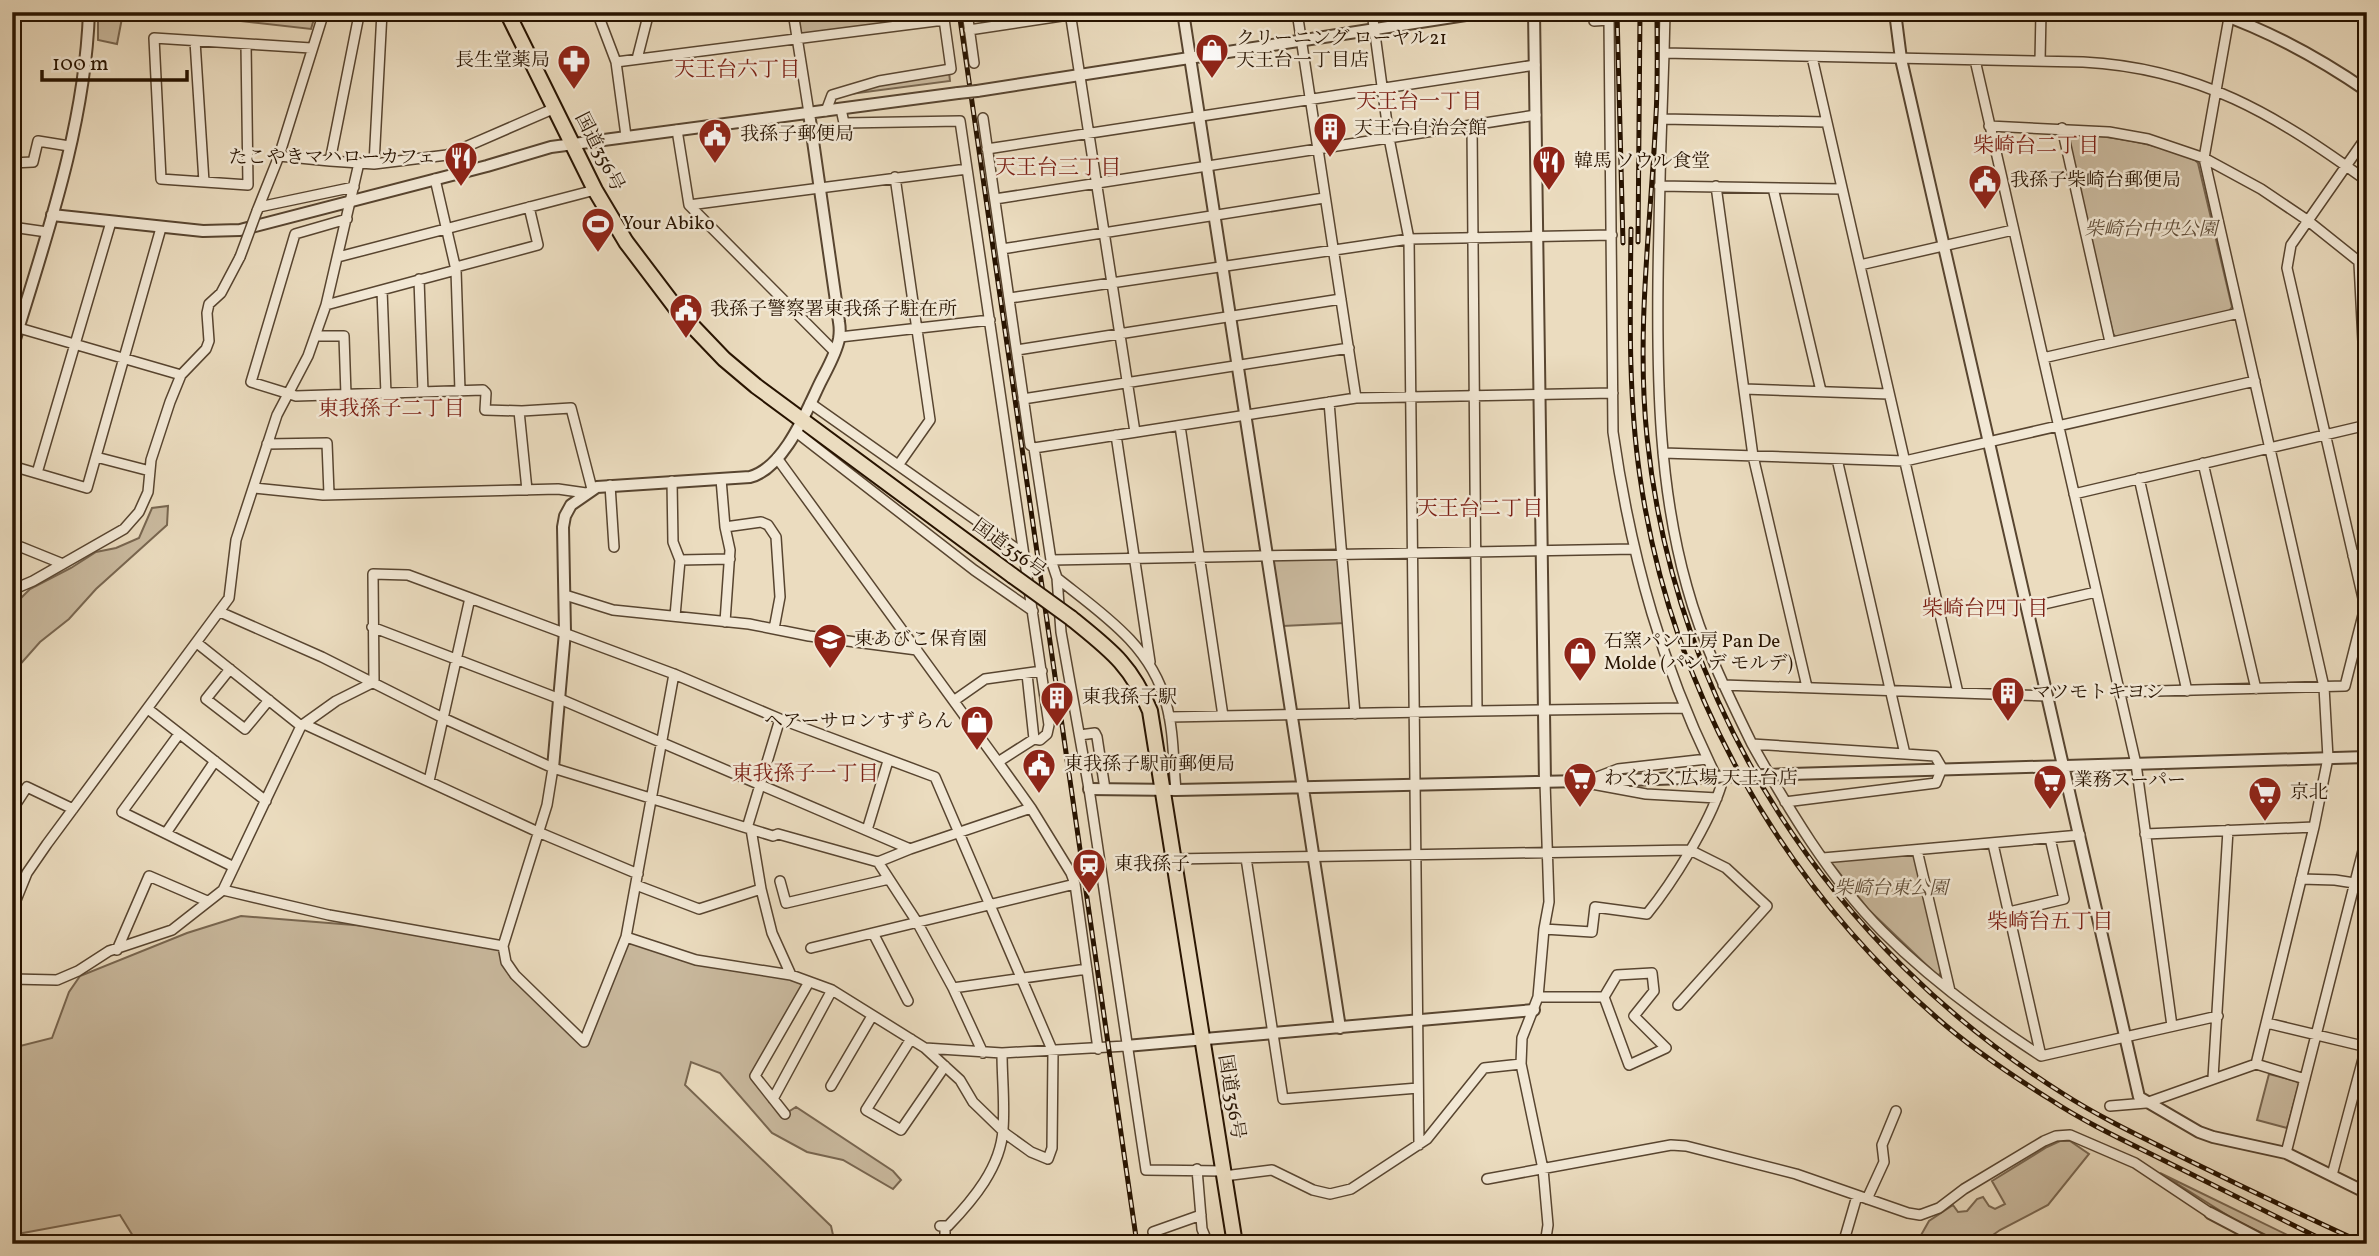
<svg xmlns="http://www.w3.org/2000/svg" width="2379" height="1256" viewBox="0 0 2379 1256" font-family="Vollkorn,'Noto Serif JP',serif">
<rect width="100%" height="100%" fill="#ebdcbf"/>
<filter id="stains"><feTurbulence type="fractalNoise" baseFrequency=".00286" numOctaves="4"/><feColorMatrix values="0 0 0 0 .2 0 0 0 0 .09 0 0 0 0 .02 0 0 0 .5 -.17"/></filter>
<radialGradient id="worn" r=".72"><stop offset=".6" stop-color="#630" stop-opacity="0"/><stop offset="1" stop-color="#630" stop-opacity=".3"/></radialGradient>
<path fill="#caba9f" stroke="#786650" stroke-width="2" d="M98,12H192L188,18H122L117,44L98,40Z
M203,12H316L311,29L206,17Z
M796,12H941L942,19L800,36Z
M949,72L950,81L835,96L879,84Z
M2071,133C2114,137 2156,143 2195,160L2198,163L2232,307L2229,311L2116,337L2113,334L2068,137Z
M168,506L167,525L96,589L69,619L40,642L16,669L12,678L14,605L30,589L71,568L96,552L116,548L139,538L152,508Z
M1339,559L1344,623L1283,626L1272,560Z
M1914,854L1942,971L1938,976L1869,910L1830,861Z
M241,916L391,928L503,946L515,975L584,1042L626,937L696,960L809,982L755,1076L785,1114L796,1107L893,1171L901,1180L893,1189L843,1160L807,1152L772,1133L720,1073L691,1062L685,1085L831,1226L833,1235L864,1244H138L120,1215L12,1235V1048L52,1038L69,992L80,976L187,933Z
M2269,1074L2296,1081L2299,1084L2287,1128L2257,1120Z
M2060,1141H2070L2089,1154L2048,1205L2000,1230L1980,1244H1916L1929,1221L1953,1205L1958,1212L1967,1211L1977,1199L1983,1197L1989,1206L1995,1209L2005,1204L1992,1181L2047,1147Z
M2160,1173L2306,1244H2284L2235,1220Z"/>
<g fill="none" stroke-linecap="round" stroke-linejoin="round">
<defs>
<path id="minor" d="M597,12L616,62L626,136
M793,12L809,113
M967,12L974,63
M1070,12L1135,432
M1297,12L1356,398
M1372,12L1389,138L1409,239L1419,1145
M1665,12L1664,53L2083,62C2199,68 2276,115 2367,181
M969,30L1088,12
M195,41L204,182
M246,44L248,185L161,179L154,38L311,48
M1664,53C1661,129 1659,205 1658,281C1657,384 1659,488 1687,587C1702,642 1727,693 1752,744L1905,754L1837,459
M1812,57L1958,693
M637,59L649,12
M1975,60L2136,764L2172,1026
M2040,61L2041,12
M616,62L944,20
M841,109L844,123L960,121L1049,725L1047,734L1040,740L1034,739L998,762
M826,111L832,95L879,81L951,69L943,12
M1536,115L1472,125L1477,711L1684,708
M983,118L1030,445L1034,448L1051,560L1057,578L1061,632L1089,789L1146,1170L1223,1171
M1662,119L1827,122
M1989,126L2109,132L2148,139L2204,158L2230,12
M2062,128L2110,342
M677,130L689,205L835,352
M987,149L1535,65
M279,156L330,161L359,15
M330,161L374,164L447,155L555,108
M12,163L33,162L38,141L69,146
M374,164L382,12
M895,177L930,420L899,464
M435,179L456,270L460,391
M1659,186L1842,189
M1716,186L1753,456L1807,687
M1773,188L1821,391
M995,199L1472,125
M689,205L967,169
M259,207L354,187
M257,211L279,156L324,12
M347,219L295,234L251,382L296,396L483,390L486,393L485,410L522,411L571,408L592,489
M12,227L47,232
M1002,249L1324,198
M338,257L595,190
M2359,263L2367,420
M1860,265L2013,230
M456,267L538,245L529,207
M419,279L423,392
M382,290L386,394
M1010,298L1409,239L1612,235
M326,305L456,270
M19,328L181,375
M315,336H344L346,395
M840,337L990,320
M1017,350L1341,299
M2043,358L2239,313
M1744,389L1889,394
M1023,399L1349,348
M1329,402L1355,714
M810,403L1024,554
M519,411L527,490
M1180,426L1223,716
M796,432L974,570L1033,611
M1116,435L1150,662
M267,444L327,443L329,494
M1034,448L1356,398L1613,393
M1663,453L1905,461L2255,381
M96,457L150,471
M777,458L998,762L1031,808L1071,873L1075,884L1098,1049
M2203,463L2256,689
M12,466L87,488L161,228
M37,473L111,222
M2139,478L2187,691
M721,479L725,527L730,550L725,622
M672,481L673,542L680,560L675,616
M610,485L614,547
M254,488L323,495L558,489L586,493
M2074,494L2367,425
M725,527L761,522L768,525L776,537L780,597L774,629
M21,547L63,564
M2353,556L2367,553
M680,560L730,559
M1051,560L1634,549
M1057,578C1101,613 1151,645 1166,703C1174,731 1173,761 1176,790
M12,590L33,581L124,529L139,512L148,492L151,460L170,402L181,375L206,349L209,341L207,313L209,304L221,293L240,257
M565,595L613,610L749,624L809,636L917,650
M2027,608L2096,592
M220,612L322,657L443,718L553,768L773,836L778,834L878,862L910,849L1031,808
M372,627L560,699L910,849
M197,643L301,726
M230,669L206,699L245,729L269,700
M1027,674L1034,739
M1723,685L2047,696
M2119,692L2345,686L2365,607L2287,268L2291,245L2367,136
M955,700L985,679L1042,671
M148,709L266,801
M1169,717L1477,711
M304,724L538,832L638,874
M179,734L122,812L234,867
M1080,735L1095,733L1097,737L1105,789
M1752,744C1789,810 1829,877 1882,931C1930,979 1984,1019 2041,1056L2218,1016
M553,768L547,805L503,946L506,962L515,975L584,1042L626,937L674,674
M1592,779L1618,769L1707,759
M429,781L470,598
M1592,784L1646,794L1717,798
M1785,802L1936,783L1942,768L1935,756L1905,754
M12,810L27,787L73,809
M747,828L780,719
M867,830L888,761
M166,833L215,761
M2145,834L2314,827
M1993,844L2041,1056
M1917,850L1950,991
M1246,858L1283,1099L1418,1088
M1823,858L2080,835
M1174,859L1690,850L1726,868L1767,906L1678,1005
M878,862L917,922L953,988L983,1053
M2301,879L2335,880L2367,885
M780,881L786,903L889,879
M636,885L699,909L761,889
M223,890L329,915L503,946
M12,910L27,873L47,844L229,598L236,540L277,415L308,356L326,305L359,163
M2009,912L2064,899L2050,838
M1544,929L1592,932L1595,907L1647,914C1673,882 1709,824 1721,786C1663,672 1631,558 1613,432L1609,20L1594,21V12
M873,933L908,1001
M626,937L696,960L791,975
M811,948L1075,884
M117,950L149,876L207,901
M12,979L57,980L78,971L109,951L172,930L223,890L301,726L336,701L374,682L373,574L408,575L470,598L674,674L780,719L935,777L1053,1052L1052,1148L1048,1159L1031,1152L1006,1134L973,1102L960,1080L925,1048L832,990L791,975L772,933L761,889L751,829
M953,988L1087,969
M1538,997H1604L1629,1065L1666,1048L1634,1016L1654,991L1652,973L1617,975L1604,997
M2267,1023L2367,1047
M911,1039L866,1110L901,1130L945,1066
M925,1048L1002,1053L1126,1046
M2256,1064L2305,1079
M2213,1078L2228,830
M831,1086L872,1016
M773,1099L832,990
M2110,1106L2146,1103L2256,1064L2314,827L2328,758L2324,687L2204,158L2261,189L2307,220L2367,268
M785,1114L755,1076L809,982
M2286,1153L2367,835
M1197,1169L1202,1229L1208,1244
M2332,1175L2367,1044
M1224,1176L1272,1170L1313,1190L1330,1194L1351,1189L1427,1139L1484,1068L1521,1064
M1487,1179L1671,1145L1686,1146L1796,1174L1908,1213L1920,1215L1939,1208L1964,1189L2044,1141L2056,1136L2070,1135L2135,1163L2210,1213
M1867,1199L1884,1162L1882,1145L1896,1111
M940,1226H948C973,1200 1001,1167 1003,1129C1005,1104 1002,1078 1002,1053
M945,1227V1244
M1153,1232L1201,1215
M1737,1241L1747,1244
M1545,1244L1548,1225L1543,1169L1521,1064L1522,1038L1538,997L1544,929L1549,902L1545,782
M1843,1244L1857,1196"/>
<path id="tertiary" d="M1183,12L1340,1028
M1534,12L1545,782
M1895,12L1901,59L2139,1097L2199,1132L2213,1137L2286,1153L2367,1193
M2215,12C2270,31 2319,58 2367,91
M977,91L1485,12
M52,215L203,231L240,230L487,166L551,147L958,93
M12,349C45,240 85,128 89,12
M553,768L565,632L563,527L565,516L571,505L597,487L750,477C784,468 806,412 820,383C827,369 836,354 839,339C840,333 840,328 839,322L809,113
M1791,774L2367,757
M1089,789L1176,790L1629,780
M1126,1046L1534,1010
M2210,1213L2269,1244"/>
<path id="trunk" d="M507,12L595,190L626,242L679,312L724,359L756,386L1013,576
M1071,618C1109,649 1131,664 1150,711L1235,1244"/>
</defs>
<use href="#minor" stroke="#584530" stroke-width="12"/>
<use href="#tertiary" stroke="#584530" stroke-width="14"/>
<use href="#trunk" stroke="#271300" stroke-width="18"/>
<use href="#minor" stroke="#f2e8d5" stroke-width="9"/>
<use href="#tertiary" stroke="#f2e8d5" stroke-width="10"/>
<use href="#trunk" stroke="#ebdcbf" stroke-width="14"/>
<defs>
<path id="rail" d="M959,12L1137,1244
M1617,12L1623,243
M1657,12C1657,46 1658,81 1656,115C1651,222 1636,330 1647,437C1675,710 1832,948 2062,1093C2104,1120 2150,1141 2194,1163C2251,1191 2308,1218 2365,1244
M1631,229C1630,312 1628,395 1640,477C1670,686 1778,880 1937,1018C1972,1049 2011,1075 2051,1100C2086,1123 2125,1141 2163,1160C2219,1188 2275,1216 2331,1244
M1638,242L1640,12"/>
</defs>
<use href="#rail" stroke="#271300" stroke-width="5"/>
<use href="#rail" stroke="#f2e8d5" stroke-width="2.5" stroke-dasharray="8" stroke-linecap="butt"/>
<defs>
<path id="minor-bridge" d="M240,257L257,211"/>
<path id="tertiary-bridge" d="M958,93L977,91
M1629,780L1791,774"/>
<path id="trunk-bridge" d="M1013,576L1071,618"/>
</defs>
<use href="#minor-bridge" stroke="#584530" stroke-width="12" stroke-linecap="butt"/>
<use href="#tertiary-bridge" stroke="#584530" stroke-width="14" stroke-linecap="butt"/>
<use href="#trunk-bridge" stroke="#271300" stroke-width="18" stroke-linecap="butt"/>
<use href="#minor-bridge" stroke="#f2e8d5" stroke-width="9"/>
<use href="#tertiary-bridge" stroke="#f2e8d5" stroke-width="10"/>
<use href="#trunk-bridge" stroke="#ebdcbf" stroke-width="14"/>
</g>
<defs>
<symbol id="shop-pin" viewBox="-11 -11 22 30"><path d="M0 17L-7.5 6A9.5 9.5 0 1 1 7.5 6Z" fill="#8f2418" stroke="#f2e8d5"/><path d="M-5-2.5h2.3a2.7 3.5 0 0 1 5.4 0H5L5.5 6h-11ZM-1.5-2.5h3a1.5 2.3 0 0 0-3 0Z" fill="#fff"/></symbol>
<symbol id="pharmacy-pin" viewBox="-11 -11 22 30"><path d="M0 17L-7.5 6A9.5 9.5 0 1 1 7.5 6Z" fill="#8f2418" stroke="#f2e8d5"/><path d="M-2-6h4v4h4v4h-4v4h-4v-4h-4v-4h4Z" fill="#fff"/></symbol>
<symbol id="building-pin" viewBox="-11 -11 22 30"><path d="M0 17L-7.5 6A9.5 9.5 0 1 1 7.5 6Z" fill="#8f2418" stroke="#f2e8d5"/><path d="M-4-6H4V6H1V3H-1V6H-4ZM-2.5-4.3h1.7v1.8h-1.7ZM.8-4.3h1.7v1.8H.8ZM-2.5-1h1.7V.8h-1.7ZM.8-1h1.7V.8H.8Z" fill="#fff"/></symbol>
<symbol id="civic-pin" viewBox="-11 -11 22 30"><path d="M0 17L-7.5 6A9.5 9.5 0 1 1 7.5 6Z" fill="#8f2418" stroke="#f2e8d5"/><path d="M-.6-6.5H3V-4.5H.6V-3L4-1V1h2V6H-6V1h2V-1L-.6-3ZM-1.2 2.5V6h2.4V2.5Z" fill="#fff"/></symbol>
<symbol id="restaurant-pin" viewBox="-11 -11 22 30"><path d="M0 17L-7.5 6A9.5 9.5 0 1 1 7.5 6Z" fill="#8f2418" stroke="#f2e8d5"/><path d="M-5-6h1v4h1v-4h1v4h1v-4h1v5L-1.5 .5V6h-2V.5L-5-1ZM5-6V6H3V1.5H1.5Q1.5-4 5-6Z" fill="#fff"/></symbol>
<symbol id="stadium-pin" viewBox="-11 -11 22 30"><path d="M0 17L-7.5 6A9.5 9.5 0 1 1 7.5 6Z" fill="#8f2418" stroke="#f2e8d5"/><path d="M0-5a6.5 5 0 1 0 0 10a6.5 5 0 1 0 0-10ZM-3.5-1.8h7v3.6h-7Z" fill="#fff"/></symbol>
<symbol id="school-pin" viewBox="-11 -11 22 30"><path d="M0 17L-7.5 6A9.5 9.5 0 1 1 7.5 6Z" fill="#8f2418" stroke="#f2e8d5"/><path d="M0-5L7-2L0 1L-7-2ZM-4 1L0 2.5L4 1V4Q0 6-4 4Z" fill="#fff"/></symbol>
<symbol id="supermarket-pin" viewBox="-11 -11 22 30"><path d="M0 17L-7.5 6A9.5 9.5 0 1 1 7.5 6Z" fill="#8f2418" stroke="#f2e8d5"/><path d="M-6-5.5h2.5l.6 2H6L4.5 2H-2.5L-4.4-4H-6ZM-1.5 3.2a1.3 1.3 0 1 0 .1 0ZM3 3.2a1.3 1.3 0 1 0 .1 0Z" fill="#fff"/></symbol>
<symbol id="station-pin" viewBox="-11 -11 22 30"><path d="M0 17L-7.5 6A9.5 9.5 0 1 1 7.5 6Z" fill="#8f2418" stroke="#f2e8d5"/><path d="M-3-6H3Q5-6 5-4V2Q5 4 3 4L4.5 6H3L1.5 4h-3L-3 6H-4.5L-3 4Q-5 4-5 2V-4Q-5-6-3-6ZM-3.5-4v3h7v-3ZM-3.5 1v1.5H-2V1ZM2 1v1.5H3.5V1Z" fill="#fff"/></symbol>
</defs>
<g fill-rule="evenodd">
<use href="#shop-pin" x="1193" y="31" width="38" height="52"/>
<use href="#pharmacy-pin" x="555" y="42" width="38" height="52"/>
<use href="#building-pin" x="1311" y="110" width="38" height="52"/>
<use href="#civic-pin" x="696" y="116" width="38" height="52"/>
<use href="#restaurant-pin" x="442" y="139" width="38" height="52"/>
<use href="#restaurant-pin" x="1530" y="143" width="38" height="52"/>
<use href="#civic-pin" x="1966" y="162" width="38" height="52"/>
<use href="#stadium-pin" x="579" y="205" width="38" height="52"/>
<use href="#civic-pin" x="667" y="291" width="38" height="52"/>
<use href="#school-pin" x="811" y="621" width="38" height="52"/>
<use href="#shop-pin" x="1561" y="634" width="38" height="52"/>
<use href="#building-pin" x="1989" y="674" width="38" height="52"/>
<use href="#building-pin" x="1038" y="679" width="38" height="52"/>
<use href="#shop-pin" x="958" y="703" width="38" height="52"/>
<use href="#civic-pin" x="1020" y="746" width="38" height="52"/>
<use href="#supermarket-pin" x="1561" y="760" width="38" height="52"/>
<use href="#supermarket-pin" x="2031" y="762" width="38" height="52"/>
<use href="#supermarket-pin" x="2246" y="774" width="38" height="52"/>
<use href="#station-pin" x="1070" y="846" width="38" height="52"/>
</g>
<g text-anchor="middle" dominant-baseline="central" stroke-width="5" stroke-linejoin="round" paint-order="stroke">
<g font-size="19" fill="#271300" stroke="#f2e8d5" text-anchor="start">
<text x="1236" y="39">クリーニング ローヤル21<tspan x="1236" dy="22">天王台一丁目店</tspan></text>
<text x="550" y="61" text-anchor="end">長生堂薬局</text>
<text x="1354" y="129">天王台自治会館</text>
<text x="740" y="135">我孫子郵便局</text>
<text x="436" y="158" text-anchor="end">たこやきマハローカフェ</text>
<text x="1574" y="162">韓馬 ソウル食堂</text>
<text x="2010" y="181">我孫子柴崎台郵便局</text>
<text x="622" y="224">Your Abiko</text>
<text x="710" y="310">我孫子警察署東我孫子駐在所</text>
<text x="854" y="640">東あびこ保育園</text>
<text x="1604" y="642">石窯パン工房 Pan De<tspan x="1604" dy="22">Molde (パン デ モルデ)</tspan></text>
<text x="2032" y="693">マツモトキヨシ</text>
<text x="1082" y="698">東我孫子駅</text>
<text x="953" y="722" text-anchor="end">ヘアーサロンすずらん</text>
<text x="1064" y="765">東我孫子駅前郵便局</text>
<text x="1604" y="779">わくわく広場 天王台店</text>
<text x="2074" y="781">業務スーパー</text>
<text x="2290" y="793">京北</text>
<text x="1114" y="865">東我孫子</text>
</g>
<g font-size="19" fill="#271300" stroke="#f2e8d5">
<text transform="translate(599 152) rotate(63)">国道356号</text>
<text transform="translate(1009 549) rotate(36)">国道356号</text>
<text transform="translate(1231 1097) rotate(81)">国道356号</text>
</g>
<g font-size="19" font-style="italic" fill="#604d38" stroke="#f2e8d5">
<text x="2151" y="230">柴崎台中央公園</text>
<text x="1891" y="889">柴崎台東公園</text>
</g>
<g font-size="21" fill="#7a1f14" stroke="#f2e8d5">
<text x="737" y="70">天王台六丁目</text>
<text x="1419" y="102">天王台一丁目</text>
<text x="2036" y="146">柴崎台二丁目</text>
<text x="1058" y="168">天王台三丁目</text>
<text x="391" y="409">東我孫子二丁目</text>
<text x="1480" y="509">天王台二丁目</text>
<text x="1985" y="609">柴崎台四丁目</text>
<text x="805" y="774">東我孫子一丁目</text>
<text x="2050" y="922">柴崎台五丁目</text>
</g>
</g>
<rect width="2379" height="1256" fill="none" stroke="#ebdcbf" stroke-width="42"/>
<rect x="14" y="14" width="2351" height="1228" fill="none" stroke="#271300" stroke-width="3.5"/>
<rect x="21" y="21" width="2337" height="1214" fill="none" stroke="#271300" stroke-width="2"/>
<path d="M42 70v10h145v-10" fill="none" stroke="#271300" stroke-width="3.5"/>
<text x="52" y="70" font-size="21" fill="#271300" stroke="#f2e8d5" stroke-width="5" paint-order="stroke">100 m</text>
<rect width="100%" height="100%" filter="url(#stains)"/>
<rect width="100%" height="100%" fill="url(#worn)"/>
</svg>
